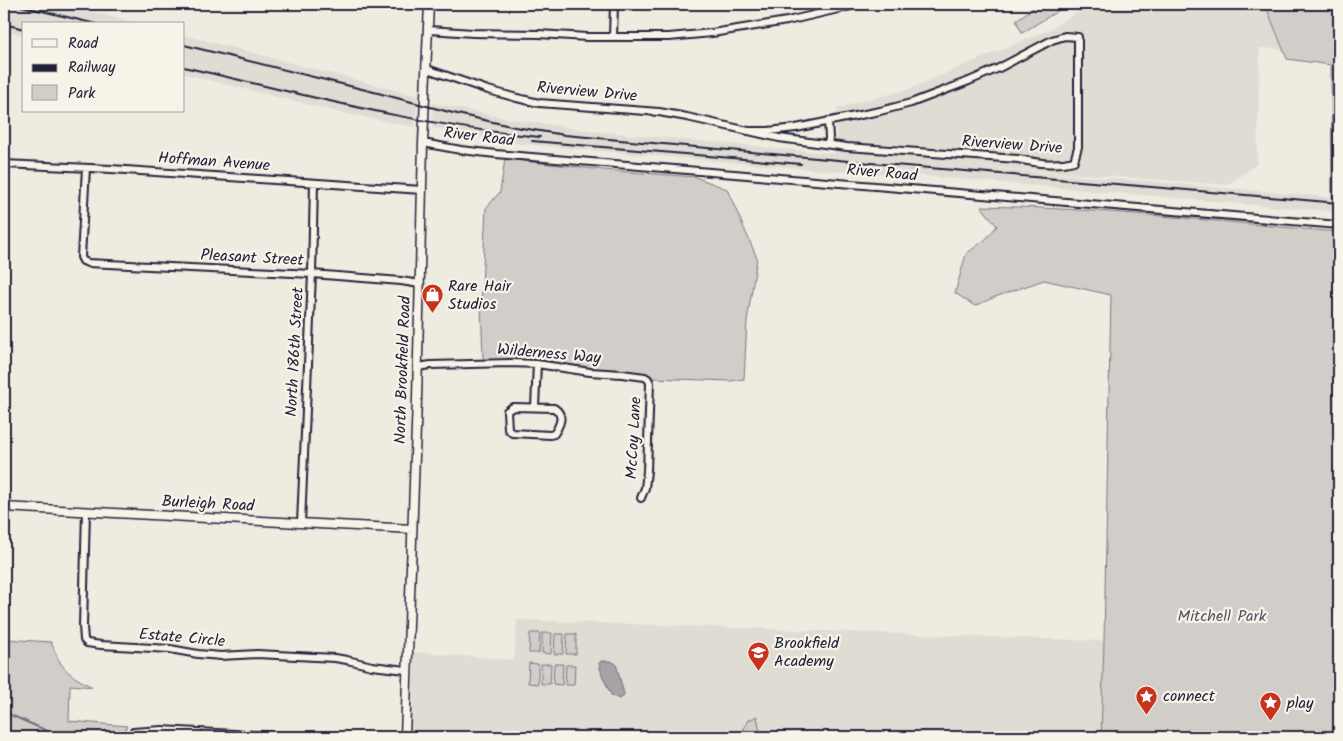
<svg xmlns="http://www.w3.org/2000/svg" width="1343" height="741" viewBox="0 0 1343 741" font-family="Kalam,sans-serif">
<rect width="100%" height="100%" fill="#eeebe1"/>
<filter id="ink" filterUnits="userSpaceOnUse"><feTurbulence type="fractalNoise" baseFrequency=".02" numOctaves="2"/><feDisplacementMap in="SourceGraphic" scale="10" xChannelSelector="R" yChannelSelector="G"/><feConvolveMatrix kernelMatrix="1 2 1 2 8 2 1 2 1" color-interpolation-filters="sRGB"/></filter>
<g filter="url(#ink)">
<path fill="#dfdcd4" d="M4,4H56L143,24H24V35L4,31Z
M1091,4H1265L1283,49L1260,48L1257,164L1228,185L945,164L1339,198V212L901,174L845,172L589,150L512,143L432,128L433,103L511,119L594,131L835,154L837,108L909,89L1050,29Z
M184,35L418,96L415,127L338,112L184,74Z
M517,620L1104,641L1101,737H408L413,703L414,652L514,660Z"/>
<path fill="#d1cdc9" stroke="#7a7882" d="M1039,4H1069L1022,33L1016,20Z
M1265,4H1339V198L1332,197L1331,65L1287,59Z
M505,159L604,170L695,177L727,189L757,258L747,321L744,379L730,381L652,378L640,374L485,361L483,358L481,305L486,208L500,192Z
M981,206C1101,208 1220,222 1339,232V737H1101L1104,641L1111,295L1044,280L995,297L975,306L955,293L966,254L986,239L997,226Z
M4,619H5V639L51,642C54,649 57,658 61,664C69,675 82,682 93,687L70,685L69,721L127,726L124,731V737H4Z
M530,633H540L539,653H529Z
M542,633H552L551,654L542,653Z
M555,634H564L563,654H554Z
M567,634H576V654H566Z
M529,663L538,664V684L528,683Z
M541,664H551L550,684H541Z
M554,664H563L562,685L553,684Z
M566,665H575L574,685H565Z
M757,716L760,732L762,734L760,735L758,733L743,730L749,720Z"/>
<path fill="#a6a3a6" stroke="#716f7b" d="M601,661C607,661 611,660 616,664L624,694L623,697L619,699L611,695L602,675L599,663Z"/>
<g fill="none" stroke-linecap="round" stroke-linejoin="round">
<path stroke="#716f7b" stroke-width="2" d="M4,712L54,734L64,737"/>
<defs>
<path id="minor" d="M429,30L473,33L539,34L587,37H669L712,33L787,21L860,4
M613,37L614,4
M427,69L488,90L517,98L539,103L659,112L687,117L779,138L847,147L1018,159C1037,163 1055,166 1074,161L1078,147V37L1065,36L1052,40L999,68L969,81L911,103L880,111L796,128L768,131H747
M423,143L461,150L496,154L1339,225
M828,144L829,138L828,121
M4,164L111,169L422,190
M86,168L81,257L83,261L88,263L312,274L401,281L420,284
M417,367L431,365L510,363L537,364L590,372L622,374L645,377L648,379L650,383L647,471L645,488L641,498
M513,407L554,408C565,415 560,425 554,434L550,435L512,433L508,429L507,411Z
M535,407L537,364
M86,511L83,626L84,640L87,643L101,645L170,649L198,654L221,656L257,654L335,658L347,660L372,666L406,670
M301,523L312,274L314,183
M133,732L162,730L290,737"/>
<path id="tertiary" d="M4,507L412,529
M405,737L417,399L423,143L429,4"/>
</defs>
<use href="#minor" stroke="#22223b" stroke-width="10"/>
<use href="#tertiary" stroke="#22223b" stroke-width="11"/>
<use href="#minor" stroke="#f7f3e8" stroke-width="6"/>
<use href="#tertiary" stroke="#f7f3e8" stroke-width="8"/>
<path stroke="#22223b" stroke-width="2" d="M13,4L96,24
M4,24L24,29
M184,45L378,93L453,113L515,127L565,135L871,163L1339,203
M184,67C302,94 419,126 540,137
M532,141L801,164"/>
</g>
</g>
<defs>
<symbol id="shop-pin" viewBox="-11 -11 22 30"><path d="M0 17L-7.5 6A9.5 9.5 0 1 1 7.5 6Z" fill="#c8321e" stroke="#f7f3e8"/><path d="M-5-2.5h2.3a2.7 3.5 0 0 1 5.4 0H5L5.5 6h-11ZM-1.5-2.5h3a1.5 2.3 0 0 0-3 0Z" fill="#fff"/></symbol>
<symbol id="school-pin" viewBox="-11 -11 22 30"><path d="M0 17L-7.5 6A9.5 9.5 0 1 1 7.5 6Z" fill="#c8321e" stroke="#f7f3e8"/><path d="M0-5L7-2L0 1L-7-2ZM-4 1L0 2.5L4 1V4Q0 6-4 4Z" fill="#fff"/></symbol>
<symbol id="sight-pin" viewBox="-11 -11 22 30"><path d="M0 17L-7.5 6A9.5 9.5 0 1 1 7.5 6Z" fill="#c8321e" stroke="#f7f3e8"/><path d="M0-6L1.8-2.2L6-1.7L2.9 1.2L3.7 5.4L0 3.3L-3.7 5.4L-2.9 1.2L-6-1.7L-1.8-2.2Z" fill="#fff"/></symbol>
</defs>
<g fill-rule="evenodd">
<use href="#shop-pin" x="420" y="282" width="25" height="34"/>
<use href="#school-pin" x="746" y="640" width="25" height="34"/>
<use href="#sight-pin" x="1134" y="684" width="25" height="34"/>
<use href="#sight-pin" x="1258" y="690" width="25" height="34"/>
</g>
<g text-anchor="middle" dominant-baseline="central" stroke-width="4.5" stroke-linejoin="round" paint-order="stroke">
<g font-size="16" fill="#22223b" stroke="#f7f3e8">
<text transform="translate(587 92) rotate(5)">Riverview Drive</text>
<text transform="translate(479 137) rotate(7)">River Road</text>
<text transform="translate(1012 145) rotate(4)">Riverview Drive</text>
<text transform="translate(214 162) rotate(4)">Hoffman Avenue</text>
<text transform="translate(882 173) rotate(5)">River Road</text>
<text transform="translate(252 258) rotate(3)">Pleasant Street</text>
<text transform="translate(295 352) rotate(-87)">North 186th Street</text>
<text transform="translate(549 354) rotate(5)">Wilderness Way</text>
<text transform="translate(403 370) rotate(-88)">North Brookfield Road</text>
<text transform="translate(634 438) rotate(-87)">McCoy Lane</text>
<text transform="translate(208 504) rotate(3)">Burleigh Road</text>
<text transform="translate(182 638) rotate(5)">Estate Circle</text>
</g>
<g font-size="16" fill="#22223b" stroke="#f7f3e8" text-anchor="start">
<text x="448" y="286">Rare Hair<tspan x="448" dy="18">Studios</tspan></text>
<text x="774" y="643">Brookfield<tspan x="774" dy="18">Academy</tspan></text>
<text x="1163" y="696">connect</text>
<text x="1287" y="703">play</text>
</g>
<g font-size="16" fill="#575566" stroke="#f7f3e8">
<text x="1222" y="616">Mitchell Park</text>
</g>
</g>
<rect width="1343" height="741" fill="none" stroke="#f7f3e8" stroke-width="20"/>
<rect x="10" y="10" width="1323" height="721" fill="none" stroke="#22223b" stroke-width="2" filter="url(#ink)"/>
<rect x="22" y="22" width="162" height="90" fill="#f7f3e8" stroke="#a29fa3"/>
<rect x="32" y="39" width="25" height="8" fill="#f7f3e8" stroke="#a29fa3"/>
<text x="68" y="48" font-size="15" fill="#22223b">Road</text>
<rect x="32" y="64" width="25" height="8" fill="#22223b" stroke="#a29fa3"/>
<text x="68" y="72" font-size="15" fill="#22223b">Railway</text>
<rect x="32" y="85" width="25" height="15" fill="#d1cdc9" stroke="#a29fa3"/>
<text x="68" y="98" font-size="15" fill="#22223b">Park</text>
</svg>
